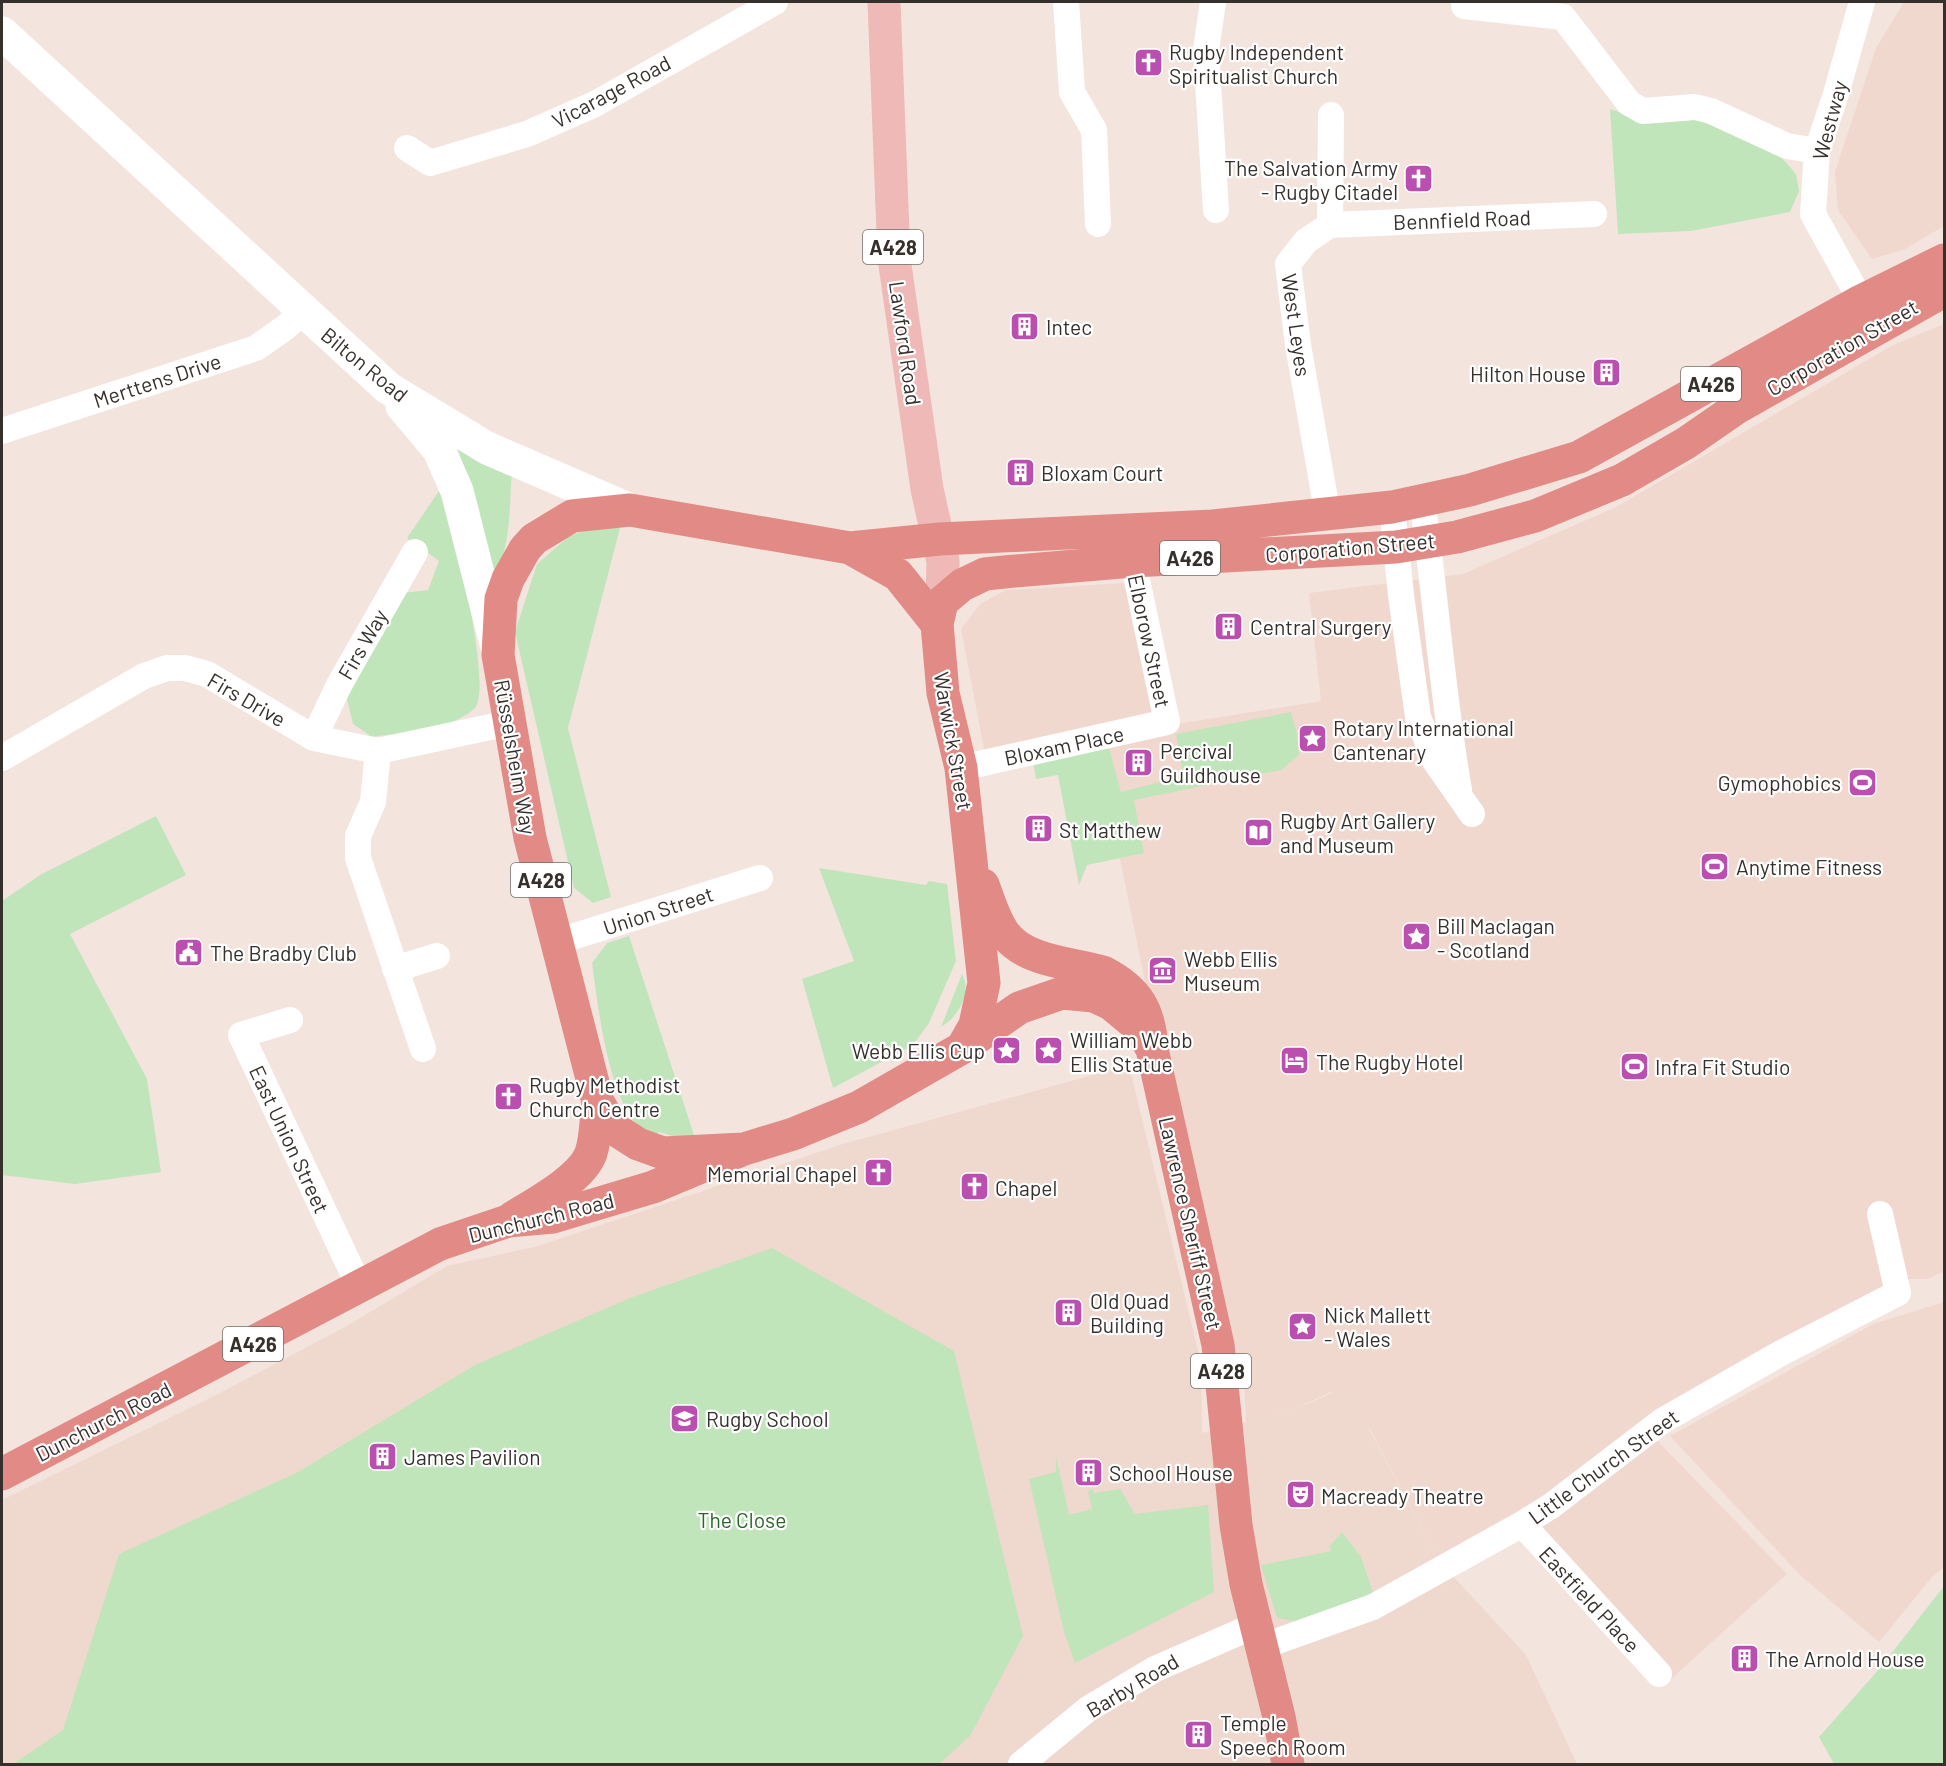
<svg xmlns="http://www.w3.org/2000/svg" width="1946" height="1766" viewBox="0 0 1946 1766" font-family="Barlow,sans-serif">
<rect width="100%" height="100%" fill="#f4e4de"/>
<path fill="#f1d8cf" d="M1904,2H1944V226L1905,249L1872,259L1838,210L1835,172L1876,48Z
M1944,324V1271L1928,1279H1908L1639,1422L1787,1574L1669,1681L1531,1532L1438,1560L1370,1429L1331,1392L1294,1409L1246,1422L1243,1365L1217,1335L1098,751L989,775L961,629L980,604L1006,590L1125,583L1158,727L1321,701L1309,593L1463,574L1616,507L1893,345Z
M1944,1302V1567L1932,1577L1879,1642L1800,1575L1670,1436L1873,1324Z"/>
<path fill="#efd8ce" d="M1129,1065L1201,1363L1202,1433L1294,1409L1347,1387L1438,1560L1526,1655L1577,1764H2V1500L216,1395L345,1327L447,1266L538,1246L843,1144Z"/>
<path fill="#c0e5bb" d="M1610,109L1651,123L1698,119L1782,158L1796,174L1799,191L1790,212L1691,231L1618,234Z
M457,448L512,470C509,508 512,553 489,585L479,508Z
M441,488L449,507C455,539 494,691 474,709C449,731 403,732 372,737L353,724L347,699L403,593L428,590L439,561L407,538Z
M590,528H620L568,728L611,897L593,903L574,888L515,632L537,564L568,537Z
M1291,712L1297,733L1299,755L1281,770L1134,800L1144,853L1087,865L1079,885L1058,775L1036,779L1032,756L1107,740L1121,792L1183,776L1176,734Z
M156,816L186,875L70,934L147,1079L161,1172L75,1184L2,1175V901L40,875Z
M819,868L926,885L929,881L947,884L956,961L929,1023L913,1045L833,1088L802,979L854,961Z
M629,936L694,1135L679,1138L659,1132L650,1136C609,1116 598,1005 592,963L607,943Z
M962,974C973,993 957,1018 941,1027Z
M772,1248L954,1351L1023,1636L970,1736L939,1764H13L63,1730L119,1554L298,1472L475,1365L630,1298Z
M1056,1456L1069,1515L1092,1509L1088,1491L1093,1489L1094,1493L1120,1489L1135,1514L1208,1505L1214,1592L1075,1663L1064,1632L1029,1479L1056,1472Z
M1342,1532L1361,1557L1374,1596L1300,1622L1277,1618L1261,1565L1332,1551L1329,1547Z
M1944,1586V1764H1834L1819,1737L1880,1668Z"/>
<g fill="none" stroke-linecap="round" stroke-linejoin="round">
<path stroke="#fff" stroke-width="26" d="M1066,2L1072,92L1094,130L1098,224
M1213,2L1206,50L1216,210
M1464,6L1563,17L1629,103L1643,111L1695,107L1711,111L1787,146L1817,151
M407,148L430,163L527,134L595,104L775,2
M1330,225L1594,214
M1861,301L1813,214L1817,151L1836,94L1862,2
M2,431L256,348L286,327L303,311
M1422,500C1436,597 1442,694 1459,790
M1392,507L1401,595L1418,717L1435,761L1472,814
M1328,516L1298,345L1288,264L1306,241L1330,225L1331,115
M314,738L339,685L415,552
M378,751L373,802L358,836V858L423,1049
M2,758L144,676L167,668H185L207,674L314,738L378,751L509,723
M961,768L1167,722L1133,561
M556,942L760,878
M395,969L437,956
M290,1020L241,1035L360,1288
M1522,1524L1659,1674
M1261,1647L1373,1607L1522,1524L1551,1506L1662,1421L1781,1353L1898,1293L1880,1214
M1021,1764L1088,1709L1155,1669L1256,1625"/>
<path stroke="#fff" stroke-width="33" d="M2,33L388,388L487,448L630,510
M402,406L439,450L457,491L496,644"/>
<path stroke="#eeb9b6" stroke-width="33" d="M884,2L894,258L927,489L943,561L942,602"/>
<path stroke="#e28a85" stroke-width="33" d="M850,548L898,575L937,624
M983,885C989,900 994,919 1004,933C1025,962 1072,963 1103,972C1138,990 1150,1011 1152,1049L1218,1345L1236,1525L1246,1584L1279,1717L1288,1764
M962,1048L975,1025L984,983L961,768L943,693L937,624L942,602L962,585L985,574L1004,572L1133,561L1396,547L1457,537L1535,516L1622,480L1686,443L1738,407L1944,291
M744,1149L663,1153L638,1144L613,1128L598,1102L530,838L498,655L501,599L508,579L525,549L534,539L572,516L630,510L850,548L940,539L1213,526L1392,507L1470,490L1579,457L1861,301L1944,260
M512,1218C534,1204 582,1179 591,1153C596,1138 596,1118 598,1102
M2,1474L440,1244L508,1221L553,1217L653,1187L744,1149L793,1134L859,1107L962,1048L1019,1008L1062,993L1094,996L1111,1004L1140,1028L1152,1049"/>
</g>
<defs>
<symbol id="church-square" viewBox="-11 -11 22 22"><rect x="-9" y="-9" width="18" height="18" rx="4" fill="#ba4fb0" stroke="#fff"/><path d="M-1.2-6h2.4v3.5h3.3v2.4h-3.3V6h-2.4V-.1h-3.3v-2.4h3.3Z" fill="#fff"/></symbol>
<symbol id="building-square" viewBox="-11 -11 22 22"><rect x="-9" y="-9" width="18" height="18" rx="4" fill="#ba4fb0" stroke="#fff"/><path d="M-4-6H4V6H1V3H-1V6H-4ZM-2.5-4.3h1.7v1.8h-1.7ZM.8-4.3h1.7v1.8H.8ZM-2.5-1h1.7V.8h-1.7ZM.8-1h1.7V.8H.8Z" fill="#fff"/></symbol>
<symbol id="sight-square" viewBox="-11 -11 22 22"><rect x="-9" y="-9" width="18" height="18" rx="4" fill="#ba4fb0" stroke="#fff"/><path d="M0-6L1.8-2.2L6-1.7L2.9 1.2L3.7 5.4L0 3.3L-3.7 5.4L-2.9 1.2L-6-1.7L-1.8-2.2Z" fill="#fff"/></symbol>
<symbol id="stadium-square" viewBox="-11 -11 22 22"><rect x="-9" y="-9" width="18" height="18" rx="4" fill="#ba4fb0" stroke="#fff"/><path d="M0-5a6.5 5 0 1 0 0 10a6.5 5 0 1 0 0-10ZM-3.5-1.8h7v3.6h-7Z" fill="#fff"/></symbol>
<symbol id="library-square" viewBox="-11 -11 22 22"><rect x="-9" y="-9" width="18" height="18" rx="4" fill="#ba4fb0" stroke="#fff"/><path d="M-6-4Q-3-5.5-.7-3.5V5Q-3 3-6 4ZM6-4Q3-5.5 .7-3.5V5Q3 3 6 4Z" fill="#fff"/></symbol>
<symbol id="civic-square" viewBox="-11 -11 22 22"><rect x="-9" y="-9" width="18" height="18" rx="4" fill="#ba4fb0" stroke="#fff"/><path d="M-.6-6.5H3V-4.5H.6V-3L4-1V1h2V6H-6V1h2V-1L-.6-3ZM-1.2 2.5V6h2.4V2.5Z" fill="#fff"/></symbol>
<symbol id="museum-square" viewBox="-11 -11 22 22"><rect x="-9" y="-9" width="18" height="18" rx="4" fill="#ba4fb0" stroke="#fff"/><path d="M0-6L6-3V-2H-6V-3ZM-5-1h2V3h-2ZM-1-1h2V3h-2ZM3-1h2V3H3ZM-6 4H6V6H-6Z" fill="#fff"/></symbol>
<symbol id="hotel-square" viewBox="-11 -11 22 22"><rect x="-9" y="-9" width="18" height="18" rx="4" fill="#ba4fb0" stroke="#fff"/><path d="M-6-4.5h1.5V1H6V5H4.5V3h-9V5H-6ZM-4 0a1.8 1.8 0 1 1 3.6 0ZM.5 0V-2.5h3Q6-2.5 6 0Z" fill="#fff"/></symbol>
<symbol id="school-square" viewBox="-11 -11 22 22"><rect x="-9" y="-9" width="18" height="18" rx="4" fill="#ba4fb0" stroke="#fff"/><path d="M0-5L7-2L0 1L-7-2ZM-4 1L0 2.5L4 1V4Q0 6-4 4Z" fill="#fff"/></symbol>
<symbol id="theatre-square" viewBox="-11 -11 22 22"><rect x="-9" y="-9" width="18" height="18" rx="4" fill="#ba4fb0" stroke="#fff"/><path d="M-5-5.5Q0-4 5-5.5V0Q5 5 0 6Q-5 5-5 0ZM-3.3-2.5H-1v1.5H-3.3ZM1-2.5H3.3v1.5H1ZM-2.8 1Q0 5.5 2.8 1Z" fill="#fff"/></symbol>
</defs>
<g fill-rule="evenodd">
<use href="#church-square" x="1132" y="46" width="33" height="33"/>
<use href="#church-square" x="1402" y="162" width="33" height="33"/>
<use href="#building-square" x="1008" y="310" width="33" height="33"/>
<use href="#building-square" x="1590" y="356" width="33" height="33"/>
<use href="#building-square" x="1004" y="456" width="33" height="33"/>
<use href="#building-square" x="1212" y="610" width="33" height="33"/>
<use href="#sight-square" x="1296" y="722" width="33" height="33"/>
<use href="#building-square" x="1122" y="746" width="33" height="33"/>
<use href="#stadium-square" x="1846" y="766" width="33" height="33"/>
<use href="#building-square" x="1022" y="812" width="33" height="33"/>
<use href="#library-square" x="1242" y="816" width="33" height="33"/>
<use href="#stadium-square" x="1698" y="850" width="33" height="33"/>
<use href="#sight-square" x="1400" y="920" width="33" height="33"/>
<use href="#civic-square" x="172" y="936" width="33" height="33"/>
<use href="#museum-square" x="1146" y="954" width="33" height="33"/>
<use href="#sight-square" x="990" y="1034" width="33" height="33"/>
<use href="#sight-square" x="1032" y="1034" width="33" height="33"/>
<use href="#hotel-square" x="1278" y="1044" width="33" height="33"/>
<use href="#stadium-square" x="1618" y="1050" width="33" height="33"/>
<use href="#church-square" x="492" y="1080" width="33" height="33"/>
<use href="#church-square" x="862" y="1156" width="33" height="33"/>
<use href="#church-square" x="958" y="1170" width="33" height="33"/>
<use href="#building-square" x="1052" y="1296" width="33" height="33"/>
<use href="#sight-square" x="1286" y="1310" width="33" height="33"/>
<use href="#school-square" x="668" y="1402" width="33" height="33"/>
<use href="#building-square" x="366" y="1440" width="33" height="33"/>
<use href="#building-square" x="1072" y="1456" width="33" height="33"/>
<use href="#theatre-square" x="1284" y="1478" width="33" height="33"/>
<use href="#building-square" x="1728" y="1642" width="33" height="33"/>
<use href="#building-square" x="1182" y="1718" width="33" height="33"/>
</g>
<g text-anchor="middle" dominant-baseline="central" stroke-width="4.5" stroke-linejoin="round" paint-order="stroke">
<g fill="#fff" stroke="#726e6c" stroke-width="1.5">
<rect x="863" y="230" width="60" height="34" rx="4.5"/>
<rect x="1681" y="367" width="60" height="34" rx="4.5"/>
<rect x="1160" y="541" width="60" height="34" rx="4.5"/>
<rect x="511" y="863" width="60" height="34" rx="4.5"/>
<rect x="223" y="1327" width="60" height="34" rx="4.5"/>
<rect x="1191" y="1354" width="60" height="34" rx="4.5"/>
</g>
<g font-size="20" font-weight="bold" fill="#36302d">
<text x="893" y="247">A428</text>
<text x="1711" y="384">A426</text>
<text x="1190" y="558">A426</text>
<text x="541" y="880">A428</text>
<text x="253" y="1344">A426</text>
<text x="1221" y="1371">A428</text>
</g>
<g font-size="21" fill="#36302d" stroke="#fff" text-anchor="start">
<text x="1169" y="51">Rugby Independent<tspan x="1169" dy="24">Spiritualist Church</tspan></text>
<text x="1398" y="167" text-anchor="end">The Salvation Army<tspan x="1398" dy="24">- Rugby Citadel</tspan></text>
<text x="1046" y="326">Intec</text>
<text x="1586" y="373" text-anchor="end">Hilton House</text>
<text x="1041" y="472">Bloxam Court</text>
<text x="1250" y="626">Central Surgery</text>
<text x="1333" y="727">Rotary International<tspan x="1333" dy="24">Cantenary</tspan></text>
<text x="1160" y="750">Percival<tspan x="1160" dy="24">Guildhouse</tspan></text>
<text x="1841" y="782" text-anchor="end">Gymophobics</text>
<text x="1280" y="820">Rugby Art Gallery<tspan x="1280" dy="24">and Museum</tspan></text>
<text x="1059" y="829">St Matthew</text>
<text x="1736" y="866">Anytime Fitness</text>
<text x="1437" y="925">Bill Maclagan<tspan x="1437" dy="24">- Scotland</tspan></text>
<text x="210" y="952">The Bradby Club</text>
<text x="1184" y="958">Webb Ellis<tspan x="1184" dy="24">Museum</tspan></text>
<text x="1070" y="1039">William Webb<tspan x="1070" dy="24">Ellis Statue</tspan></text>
<text x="985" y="1050" text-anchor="end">Webb Ellis Cup</text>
<text x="1316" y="1061">The Rugby Hotel</text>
<text x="1655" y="1066">Infra Fit Studio</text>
<text x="529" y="1084">Rugby Methodist<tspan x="529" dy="24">Church Centre</tspan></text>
<text x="857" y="1173" text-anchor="end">Memorial Chapel</text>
<text x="995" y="1187">Chapel</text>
<text x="1090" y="1300">Old Quad<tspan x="1090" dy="24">Building</tspan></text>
<text x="1324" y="1314">Nick Mallett<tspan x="1324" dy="24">- Wales</tspan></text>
<text x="706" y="1418">Rugby School</text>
<text x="404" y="1456">James Pavilion</text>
<text x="1109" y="1472">School House</text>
<text x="1321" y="1495">Macready Theatre</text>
<text x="1765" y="1658">The Arnold House</text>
<text x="1220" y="1722">Temple<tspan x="1220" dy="24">Speech Room</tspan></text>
</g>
<g font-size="21" fill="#36302d" stroke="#fff">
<text transform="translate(611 91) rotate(-28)">Vicarage Road</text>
<text transform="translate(1829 120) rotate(-75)">Westway</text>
<text transform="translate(1462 219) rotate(-2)">Bennfield Road</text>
<text transform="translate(1297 325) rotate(82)">West Leyes</text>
<text transform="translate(906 343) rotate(82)">Lawford Road</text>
<text transform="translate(1842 347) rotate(-30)">Corporation Street</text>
<text transform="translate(365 364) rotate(39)">Bilton Road</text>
<text transform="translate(157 380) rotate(-18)">Merttens Drive</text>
<text transform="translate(1350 547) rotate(-5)">Corporation Street</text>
<text transform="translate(1150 641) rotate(78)">Elborow Street</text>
<text transform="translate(362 644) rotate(-60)">Firs Way</text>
<text transform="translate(247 699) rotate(30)">Firs Drive</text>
<text transform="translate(954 741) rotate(80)">Warwick Street</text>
<text transform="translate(1064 745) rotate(-12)">Bloxam Place</text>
<text transform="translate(516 757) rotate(80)">Rüsselsheim Way</text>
<text transform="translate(658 910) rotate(-18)">Union Street</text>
<text transform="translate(290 1139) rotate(65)">East Union Street</text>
<text transform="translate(541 1217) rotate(-14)">Dunchurch Road</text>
<text transform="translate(1191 1223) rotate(77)">Lawrence Sheriff Street</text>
<text transform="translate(103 1421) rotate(-27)">Dunchurch Road</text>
<text transform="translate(1603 1466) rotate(-36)">Little Church Street</text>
<text transform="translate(1590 1599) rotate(47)">Eastfield Place</text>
<text transform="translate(1132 1685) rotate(-31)">Barby Road</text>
</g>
<g font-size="21" fill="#296725" stroke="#fff">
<text x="742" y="1519">The Close</text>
</g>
</g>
<rect width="1946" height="1766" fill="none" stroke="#36302d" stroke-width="6"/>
</svg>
